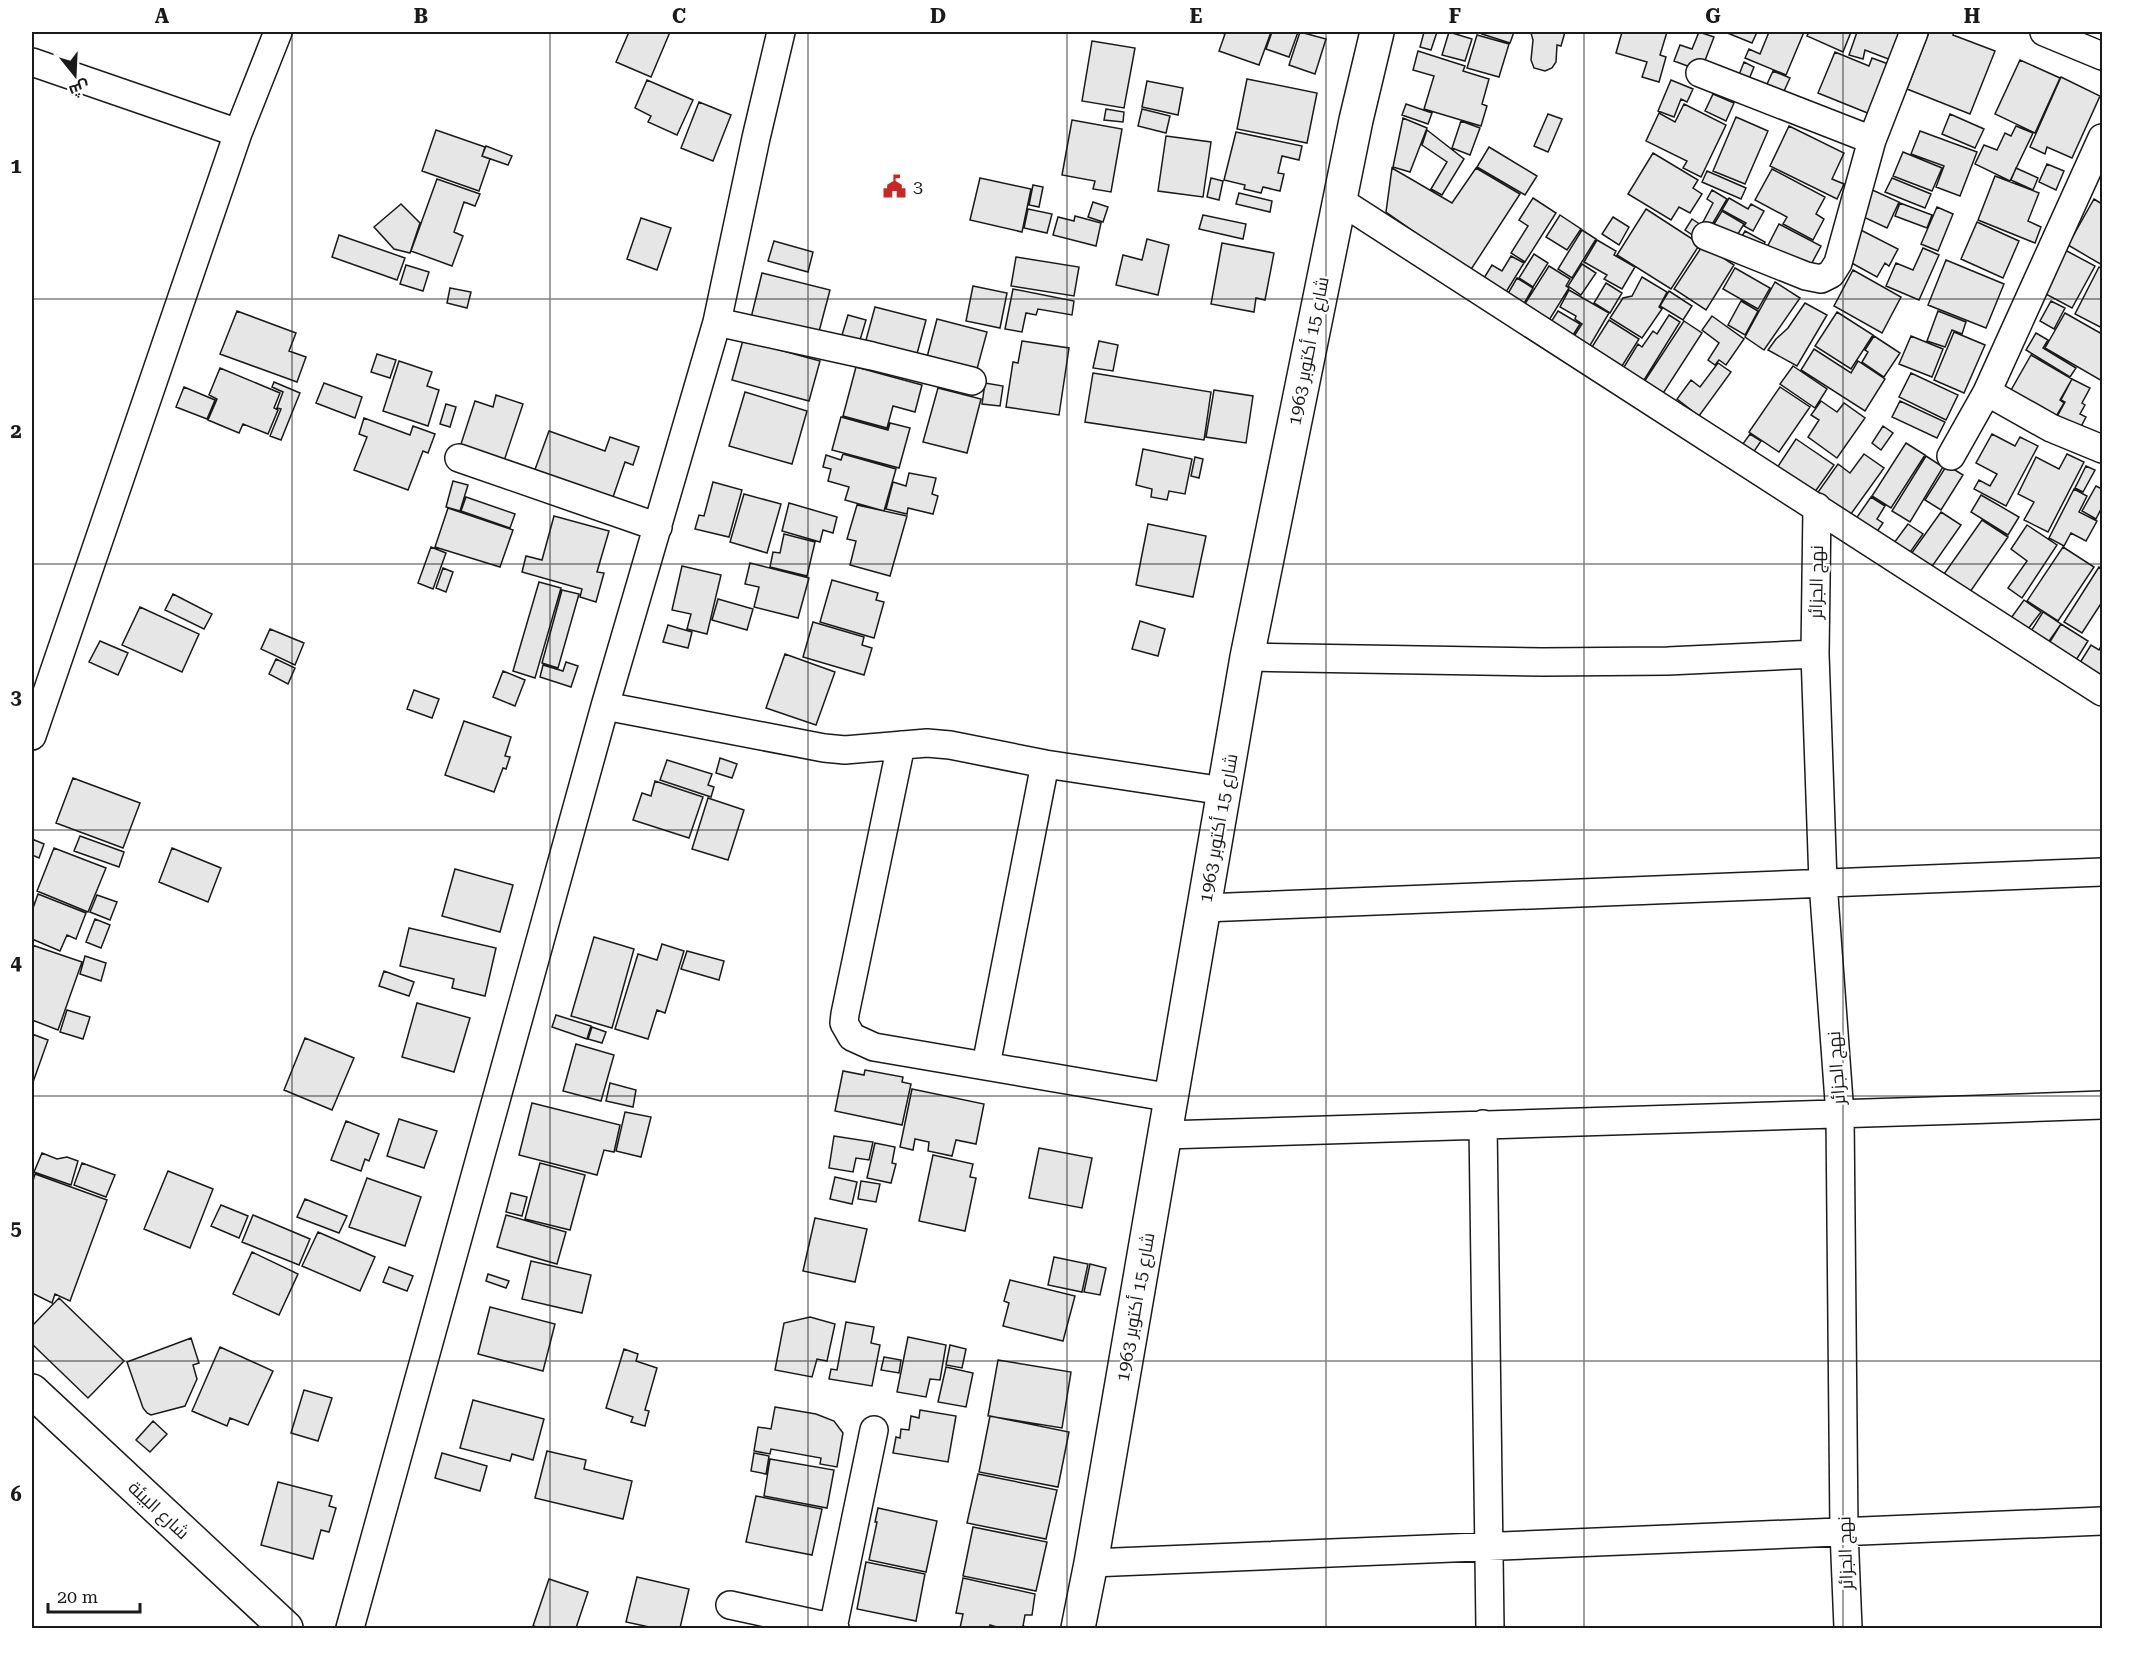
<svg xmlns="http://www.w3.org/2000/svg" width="2134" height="1660" viewBox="0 0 2134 1660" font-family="'Roboto Serif',Cairo,serif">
<rect width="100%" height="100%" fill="#fff"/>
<path fill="#e6e6e6" stroke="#1a1a1a" stroke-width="1.5" d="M629,32H670L651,77L616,62Z
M1219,32H1271L1259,65L1219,51L1225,34Z
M1272,32H1298L1289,57L1266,49Z
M1300,32L1326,39L1315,74L1289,65Z
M1424,32H1437L1431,50L1420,47Z
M1449,32L1472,39L1465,61L1442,55Z
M1483,32H1514L1510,43L1482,34Z
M1527,32H1565L1561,46L1557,45L1556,62L1552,68L1545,71L1534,68L1531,60L1533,40L1531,33Z
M1622,32H1667L1660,55L1666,57L1659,82L1642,77L1647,62L1616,53Z
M1699,32L1714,37L1701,71L1674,61L1680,45L1692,49Z
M1725,32H1757L1752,43Z
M1769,32H1804L1786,75L1745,58L1749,49L1760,54Z
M1809,32H1851L1843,52L1807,36Z
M1857,32H1901L1891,60L1865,50L1863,59L1849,55Z
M1929,32H1954L1953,35L1995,51L1970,114L1907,89Z
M1477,35L1509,44L1499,77L1467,68Z
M1092,41L1135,48L1124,108L1082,101Z
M1418,51L1465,66L1463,71L1489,79L1482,104L1487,106L1481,126L1424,109L1434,76L1413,70Z
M1835,52L1869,66L1872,58L1891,65L1870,114L1818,93Z
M2020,60L2060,78L2035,133L1995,114Z
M1744,62L1754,67L1745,89L1735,85Z
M1773,71L1790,78L1779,102L1762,95Z
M2061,77L2100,96L2072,158L2047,147L2045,154L2030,147Z
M1247,79L1317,93L1307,143L1237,129Z
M647,80L693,100L677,135L648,122L651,116L635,108Z
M1671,80L1693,89L1687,102L1681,99L1674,117L1658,111Z
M1147,81L1183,88L1178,115L1142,107Z
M1713,94L1734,103L1726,121L1705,111Z
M699,102L731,115L713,161L681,148Z
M1406,104L1432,113L1428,124L1402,115Z
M1684,104L1726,125L1701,177L1683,168L1687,161L1646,141L1659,113L1675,122Z
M1106,109L1124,112L1123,122L1104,120Z
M1142,109L1170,116L1166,133L1138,126Z
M1548,114L1562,119L1548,152L1534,146Z
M1950,114L1984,129L1975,148L1942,134Z
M1736,117L1768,131L1745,184L1713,171Z
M1403,118L1427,128L1410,172L1393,167Z
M1072,120L1122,129L1111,192L1093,189L1095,181L1062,175Z
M1461,121L1480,128L1470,155L1452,148Z
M1789,126L1844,153L1832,179L1844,184L1837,199L1770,166Z
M2016,126L2033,133L2010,181L1975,164L1984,145L1997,150L2005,133L2011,136Z
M436,130L485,147L482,156L490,159L479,191L422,171Z
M1427,130L1464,159L1442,195L1431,189L1447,162L1422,145Z
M1920,131L1977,152L1960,196L1936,187L1944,166L1911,154Z
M1236,132L1302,146L1299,160L1282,156L1278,173L1284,174L1280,191L1263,187L1261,193L1244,189L1245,185L1224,180Z
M1166,136L1211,142L1203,197L1158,191Z
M486,146L512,156L508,165L482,156Z
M1489,147L1537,176L1525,195L1477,167Z
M1903,152L1942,168L1932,191L1893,176Z
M1653,153L1698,180L1693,188L1702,194L1690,213L1679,207L1671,220L1628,194Z
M2047,164L2064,171L2056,190L2039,182Z
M1392,168L1452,203L1476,168L1520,194L1470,271L1386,212Z
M2016,168L2038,178L2033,190L2011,180Z
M1772,169L1825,197L1816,214L1824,219L1813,240L1783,224L1787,217L1755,200Z
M1707,171L1746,188L1741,199L1702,182Z
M1995,176L2039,193L2028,221L2041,227L2035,243L1978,220Z
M980,178L1031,189L1022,232L970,220Z
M1211,178L1223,181L1219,200L1207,197Z
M1892,178L1931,194L1925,208L1885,192Z
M437,179L480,194L475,206L464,202L454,232L463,236L452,266L411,251Z
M1033,185L1043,187L1039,207L1029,205Z
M1868,188L1899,202L1887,228L1857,214Z
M1712,190L1727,199L1710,228L1702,224L1713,203L1707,199Z
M1239,193L1272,201L1270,212L1236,204Z
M1533,198L1556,213L1525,262L1511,253L1528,226L1519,220Z
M1729,198L1748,209L1751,204L1764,211L1753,231L1744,226L1746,223L1722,210Z
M2094,199L2102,204V265L2068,245Z
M1093,202L1108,207L1103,222L1088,217Z
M1900,203L1932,215L1927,228L1895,216Z
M401,204L420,223L410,253L394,249L374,227Z
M1937,207L1953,214L1938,251L1921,244Z
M1028,209L1052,214L1047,233L1024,228Z
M1646,209L1700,244L1671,289L1617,255Z
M1722,211L1744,224L1730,247L1708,234Z
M1203,215L1246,224L1243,239L1199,229Z
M1560,215L1581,229L1567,250L1546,237Z
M1075,216L1101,223L1096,246L1053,235L1058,217L1074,221Z
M1613,217L1629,227L1619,245L1602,234Z
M641,218L671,228L657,270L627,259Z
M1692,219L1704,227L1697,238L1685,230Z
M1977,222L2019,241L2003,278L1961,259Z
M1779,224L1821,246L1806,274L1761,259Z
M1853,226L1898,249L1889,266L1885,263L1877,277L1848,261Z
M1582,230L1596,239L1572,278L1558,269Z
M1745,231L1765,242L1759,254L1738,243Z
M339,235L405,258L397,280L332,257Z
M1147,239L1169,245L1158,295L1116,285L1123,255L1142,260Z
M1597,240L1616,251L1614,255L1635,267L1622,289L1604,279L1607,275L1584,262Z
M774,241L813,252L808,272L768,261Z
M1222,243L1274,253L1265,300L1256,298L1254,312L1211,304Z
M1703,245L1734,265L1706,310L1674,289Z
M1923,248L1939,255L1919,300L1886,286L1896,263L1913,270Z
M2065,250L2095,266L2072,308L2042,292Z
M1534,254L1548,263L1533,287L1519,278Z
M1511,256L1524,263L1506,292L1484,278L1492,265L1502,271Z
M1016,257L1079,267L1074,296L1011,286Z
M1946,260L2004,284L1986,328L1928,305Z
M1582,264L1596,273L1581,295L1568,286Z
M406,265L429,272L423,291L400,284Z
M1549,266L1570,279L1566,286L1569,288L1546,325L1521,310Z
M2099,267L2102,269V328L2075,314Z
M1735,268L1770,288L1758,309L1723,289Z
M1853,270L1901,297L1882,333L1834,306Z
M762,273L830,290L817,339L750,322Z
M1642,277L1667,292L1659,307L1662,309L1642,338L1610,318L1623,298L1632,296Z
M1517,278L1533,288L1519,312L1503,302Z
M1775,282L1800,298L1764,350L1745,337Z
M1606,283L1622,293L1610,313L1594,303Z
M973,286L1007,293L1000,328L966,321Z
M450,288L471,292L467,308L447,303Z
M1013,289L1074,301L1072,315L1038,309L1036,315L1026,313L1022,332L1005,329Z
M1569,290L1609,313L1585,354L1569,344L1582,324L1575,319L1576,316L1560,307Z
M1669,291L1692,306L1683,320L1660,306Z
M1741,301L1758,311L1745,335L1728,325Z
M2051,301L2065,308L2054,329L2040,321Z
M1805,303L1827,315L1797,366L1768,350L1776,339L1788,328Z
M875,307L926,320L914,365L863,351Z
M237,311L296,333L289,351L306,357L297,382L220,354Z
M1558,311L1580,324L1568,343L1546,330Z
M1938,311L1966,322L1962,334L1952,330L1945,347L1927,341Z
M1837,312L1873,335L1851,369L1815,346Z
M2065,313L2102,334V381L2045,348Z
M848,315L866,320L860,340L842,335Z
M1669,315L1680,322L1641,385L1621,372L1638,344L1642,347L1653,331L1657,334Z
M1712,316L1744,339L1726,365L1719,360L1715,365L1708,360L1719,343L1702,330Z
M937,319L987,332L977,369L926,361Z
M1609,320L1639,339L1622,366L1592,347Z
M1684,321L1702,333L1660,398L1642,385Z
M1954,332L1985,345L1964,393L1934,380Z
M2036,333L2048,340L2043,348L2076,368L2070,377L2026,350Z
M1874,336L1900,353L1884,377L1862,362L1868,352L1865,350Z
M1911,336L1943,349L1932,377L1899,364Z
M743,340L820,361L809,401L732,380Z
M1022,341L1069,348L1059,415L1006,407L1013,362L1018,363Z
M1099,341L1118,345L1113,371L1093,368Z
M1814,349L1851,373L1858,361L1885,379L1865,411L1801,370Z
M377,354L396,360L390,378L371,372Z
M2031,355L2072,379L2060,400L2064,403L2051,425L2006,399Z
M399,361L432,372L427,386L439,390L428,426L383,411Z
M1718,363L1731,372L1699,416L1677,399L1691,380L1700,387Z
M1793,366L1827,389L1815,408L1780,384Z
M856,367L922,385L915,412L893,406L887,428L843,416Z
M220,368L280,393L274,408L278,410L268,434L243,424L239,433L208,420L217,399L209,395Z
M1093,373L1211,392L1204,440L1085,422Z
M1911,373L1958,395L1946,420L1899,397Z
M2072,379L2090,388L2082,403L2085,405L2080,414L2086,417L2076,436L2053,424L2065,402L2061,400Z
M274,382L300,393L281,440L270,436L281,409L277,408L283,392L272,387Z
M324,383L362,397L355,418L316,403Z
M985,383L1003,386L1000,406L982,404Z
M184,387L215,400L207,419L176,407Z
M1780,387L1810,407L1779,452L1749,432Z
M938,388L981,399L967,453L923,442Z
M1214,390L1253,396L1246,443L1206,437Z
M745,392L807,411L792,464L729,446Z
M496,395L523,404L504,461L460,447L475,401L493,407Z
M1821,401L1837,412L1844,403L1865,418L1837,458L1808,437L1819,420L1811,415Z
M1900,401L1945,422L1937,438L1892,417Z
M446,404L456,407L450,427L440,424Z
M841,417L888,430L890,423L910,428L899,468L832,450Z
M364,418L410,435L413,426L435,434L428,453L423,451L408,490L354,470L367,437L359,434Z
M1883,426L1893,433L1881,450L1872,443Z
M549,431L605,451L610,437L639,447L633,465L625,462L611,503L533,475Z
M1750,434L1761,441L1751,456L1740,448Z
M1992,434L2015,446L2020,437L2038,446L2006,506L1974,489L1979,480L1990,486L1997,474L1976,463Z
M1796,439L1834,465L1812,496L1775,471Z
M1906,443L1925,455L1891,508L1872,496Z
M1143,449L1192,459L1185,494L1169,491L1167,500L1151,497L1152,489L1136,485Z
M843,454L896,469L884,511L845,500L849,487L828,481L831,469L823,467L826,455L841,460Z
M1864,454L1884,468L1848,518L1816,495L1838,464L1850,473Z
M2067,454L2084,462L2048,532L2024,520L2034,502L2018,494L2036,457L2059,469Z
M1926,456L1943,467L1910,522L1892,511Z
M1195,457L1203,459L1199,478L1191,476Z
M1947,465L1963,475L1941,510L1925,500Z
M2086,466L2095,470L2083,492L2075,488Z
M909,473L936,478L932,494L938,496L933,514L908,508L907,514L886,509L893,482L906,486Z
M453,481L468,485L460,511L446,507Z
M713,482L742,490L729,537L695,529L699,515L704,516Z
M2096,486L2102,489V507L2096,519L2082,511Z
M2074,489L2087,496L2079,512L2097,521L2086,541L2071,533L2064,546L2049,538Z
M744,494L781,504L767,553L730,542Z
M1981,495L2019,517L2008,535L1971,512Z
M466,497L515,514L510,528L461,511Z
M1871,497L1885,506L1877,519L1883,523L1874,536L1853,523Z
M789,503L837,517L833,533L823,530L820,542L782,531Z
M857,505L907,516L890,576L850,565L856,541L847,539Z
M448,508L513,530L500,567L435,547Z
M1941,512L1961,525L1926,575L1906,561Z
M554,516L609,531L597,572L604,573L596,602L580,597L582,589L522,572L526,556L542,560Z
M1982,520L2008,537L1970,592L1944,574Z
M1148,524L1206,536L1193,597L1136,585Z
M1908,524L1923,534L1906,558L1891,547Z
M2027,525L2057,545L2022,598L2008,588L2027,561L2011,549Z
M784,534L815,542L807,576L770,567L773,552L780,553Z
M431,547L446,553L433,589L418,583Z
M2063,547L2094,567L2058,621L2027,601Z
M750,563L809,578L798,618L754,607L759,587L745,584Z
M682,566L721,575L707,634L687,629L691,614L672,610Z
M2099,567L2102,570V602L2082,633L2064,622Z
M443,568L453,572L446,592L436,588Z
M832,580L878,593L876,600L884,602L874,638L820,622Z
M539,582L561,588L535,678L513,671Z
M562,590L579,594L558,668L542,663Z
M173,594L212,614L204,629L165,610Z
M718,599L753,609L747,630L712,620Z
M2024,600L2041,612L2028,629L2011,618Z
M140,607L199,634L182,672L122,645Z
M2043,612L2061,624L2045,647L2028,636Z
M1140,621L1165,629L1158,656L1132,649Z
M813,622L864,637L862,645L872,648L864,675L803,657Z
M2061,624L2088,641L2073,665L2046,648Z
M668,625L692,632L688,648L663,642Z
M270,629L304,643L295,665L261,649Z
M100,641L128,653L118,675L89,662Z
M2102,644V686L2076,669L2091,645L2099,650Z
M785,654L835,672L816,725L766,708Z
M276,659L295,668L288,684L269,674Z
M566,662L578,666L571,687L540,677L543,665L563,671Z
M503,671L525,680L515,706L493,697Z
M414,690L439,699L432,718L407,709Z
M464,721L511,737L505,756L510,757L506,769L503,768L494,792L445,775Z
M720,758L737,764L732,778L716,773Z
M667,760L712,774L708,785L714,787L711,797L660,780Z
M73,778L140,803L123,848L56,823Z
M655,781L703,797L689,838L633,820L642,793L651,796Z
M708,798L744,810L728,860L692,849Z
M80,836L124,852L119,867L74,851Z
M32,839L44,844L39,858L32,855Z
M54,848L106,868L88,912L37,891Z
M172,848L221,868L208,902L159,882Z
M455,869L513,885L500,932L442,916Z
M38,894L86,913L76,939L67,935L60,951L32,939V911Z
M97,895L117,902L110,920L90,912Z
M95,919L110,925L101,948L86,942Z
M409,928L496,948L485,996L452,988L454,979L400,966Z
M594,937L634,949L612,1028L571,1016Z
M662,944L684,951L665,1013L657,1010L648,1039L615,1029L638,954L657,960Z
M32,945L82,962L58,1030L32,1020Z
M687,951L724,961L719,980L681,969Z
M85,956L106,963L101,981L80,974Z
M384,971L414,982L409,996L379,986Z
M417,1003L470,1018L454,1072L402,1057Z
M67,1010L90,1017L83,1039L60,1032Z
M556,1015L591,1026L587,1039L552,1027Z
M592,1027L606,1032L602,1043L588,1039Z
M32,1034L48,1040L32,1085Z
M305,1038L354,1058L332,1110L284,1090Z
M576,1044L614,1055L601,1101L563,1091Z
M865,1070L903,1077L902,1082L911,1084L902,1125L835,1111L843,1071L864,1075Z
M610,1083L636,1090L633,1107L606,1101Z
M912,1089L984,1104L976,1144L956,1140L952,1156L928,1151L929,1142L915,1139L913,1150L900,1147Z
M532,1103L620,1125L614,1152L604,1150L597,1175L519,1155Z
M625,1112L651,1117L641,1157L616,1151Z
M399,1119L437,1131L424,1168L387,1156Z
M346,1121L379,1134L369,1161L365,1159L361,1171L331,1160Z
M834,1136L873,1142L869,1160L856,1158L853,1172L829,1168Z
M875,1143L895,1147L892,1163L896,1164L891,1183L867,1178Z
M1039,1148L1092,1158L1082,1208L1029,1198Z
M42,1153L57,1159L67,1157L78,1161L71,1185L34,1172Z
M933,1155L973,1164L970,1177L976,1178L965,1231L919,1221Z
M82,1163L115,1175L106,1197L74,1185Z
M540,1163L585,1175L570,1230L525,1219Z
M168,1171L213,1189L190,1248L144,1229Z
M35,1174L107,1200L70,1301L55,1294L52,1303L32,1293V1184Z
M835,1177L857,1182L852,1204L830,1199Z
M367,1178L421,1197L405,1246L349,1227Z
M861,1181L880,1184L876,1202L858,1199Z
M511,1193L527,1197L522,1216L506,1212Z
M305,1199L347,1216L339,1233L297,1217Z
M221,1205L248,1216L239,1238L211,1226Z
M253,1215L310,1239L299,1265L242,1242Z
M506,1215L566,1232L557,1264L497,1247Z
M815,1218L867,1229L855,1282L803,1271Z
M318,1232L375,1257L360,1291L302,1266Z
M252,1252L298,1274L279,1315L233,1294Z
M1054,1257L1088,1264L1082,1292L1048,1285Z
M531,1261L591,1275L582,1313L522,1299Z
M1090,1264L1106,1268L1100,1295L1084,1292Z
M389,1267L413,1276L407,1291L383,1282Z
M488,1274L509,1281L506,1288L486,1281Z
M1010,1280L1075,1296L1063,1341L1003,1326L1009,1303L1004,1301Z
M59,1298L124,1361L88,1398L32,1344V1326Z
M490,1307L555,1324L543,1371L478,1354Z
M810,1317L835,1324L827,1361L817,1359L812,1377L775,1370L784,1323Z
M846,1322L874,1327L871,1343L880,1345L872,1386L829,1379L831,1369L837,1370Z
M908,1337L946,1345L940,1380L930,1379L926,1397L897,1392Z
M191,1338L199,1363L193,1365L197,1379L185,1406L151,1415L147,1413L143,1408L127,1362Z
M950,1345L966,1349L962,1368L946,1365Z
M220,1347L273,1371L248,1425L230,1418L227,1426L192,1411Z
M624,1349L638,1354L636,1361L657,1368L645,1410L649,1411L645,1426L631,1422L633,1417L606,1408Z
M884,1357L901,1360L899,1373L881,1370Z
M998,1360L1071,1372L1062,1428L988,1416Z
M946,1367L973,1373L966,1407L938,1402Z
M304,1390L332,1398L318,1441L291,1433Z
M473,1400L544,1419L533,1460L512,1454L510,1461L460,1448Z
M775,1407L816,1414L834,1421L843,1433L837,1467L820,1464L821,1458L771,1449L770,1454L754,1451L758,1427L771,1429Z
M920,1410L956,1416L948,1462L893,1453L896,1437L900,1438L901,1429L909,1430L911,1416L919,1418Z
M990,1416L1069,1432L1058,1487L979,1472Z
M153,1421L167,1434L150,1452L136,1440Z
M547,1451L586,1460L584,1469L632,1481L623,1519L535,1498Z
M442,1453L487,1466L480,1491L435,1478Z
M754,1453L769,1456L766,1474L751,1471Z
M770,1459L834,1470L827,1508L764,1496Z
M978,1474L1057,1490L1046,1539L967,1523Z
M278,1482L332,1496L329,1506L336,1508L329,1532L321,1530L313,1559L261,1545Z
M756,1496L822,1509L812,1555L746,1542Z
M878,1508L937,1521L926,1572L869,1560L877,1522H875Z
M973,1527L1047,1542L1036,1591L963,1576Z
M866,1562L925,1574L916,1621L857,1609Z
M637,1577L689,1589L680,1628H654L626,1622Z
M963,1578L1035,1594L1032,1615H1025L1023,1626L1029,1628H1000L990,1625L989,1628H960L963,1614L956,1613Z
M549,1579L588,1592L576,1628H541L533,1626Z"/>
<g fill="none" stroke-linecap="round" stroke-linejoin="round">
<defs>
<path id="street" d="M2044,32L2102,56
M32,62L238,133
M1700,73L1872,140
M1339,200L2102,692
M1706,236L1806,276L1821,279L1831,274L1838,263L1872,140L1914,32
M717,322L872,356L972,381
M1987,392L2051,428L2102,449
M1951,456L1987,392L2102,138
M459,458L658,527
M1817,507L1815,654L1823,882L1840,1115L1844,1531L1848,1628
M1247,657L1543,662L1668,661L1815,654
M605,706L824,748L845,750L927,743L950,745L1045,764L1224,791
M32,736L238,133L278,32
M901,745L845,1014L844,1023L852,1037L874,1047L1172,1098
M1204,908L2102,872
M986,1065L1045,764
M1483,1124L1490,1628
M1165,1135C1478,1124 1790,1117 2102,1105
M1091,1563L2102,1521
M730,1605L835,1628
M350,1628L605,706L717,322L756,138L781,32
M833,1628L874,1430"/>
<path id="secondary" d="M32,1391L286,1628
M1078,1628L1091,1563L1247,657L1356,120L1377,32"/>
</defs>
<use href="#street" stroke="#1a1a1a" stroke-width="30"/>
<use href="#secondary" stroke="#1a1a1a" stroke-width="36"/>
<use href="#street" stroke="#fff" stroke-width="27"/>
<use href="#secondary" stroke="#fff" stroke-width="33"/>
</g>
<path fill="none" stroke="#1a1a1a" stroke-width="1.5" stroke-opacity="0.55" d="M292,32V1628M550,32V1628M808,32V1628M1067,32V1628M1326,32V1628M1584,32V1628M1843,32V1628M32,299H2102M32,564H2102M32,830H2102M32,1096H2102M32,1361H2102"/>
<defs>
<symbol id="civic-bare" viewBox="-9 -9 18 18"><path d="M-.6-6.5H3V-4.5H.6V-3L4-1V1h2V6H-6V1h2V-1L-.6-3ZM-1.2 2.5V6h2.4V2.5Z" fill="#c62828" stroke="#fff" stroke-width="2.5" paint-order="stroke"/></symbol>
</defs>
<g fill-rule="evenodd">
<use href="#civic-bare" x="878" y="170" width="33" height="33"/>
</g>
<g text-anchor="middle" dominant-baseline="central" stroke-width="4.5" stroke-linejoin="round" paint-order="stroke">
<g font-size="18" fill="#1a1a1a" stroke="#fff" text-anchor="start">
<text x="913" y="186">3</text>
</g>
<g font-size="18" fill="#1a1a1a" stroke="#fff">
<text transform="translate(1308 351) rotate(-79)">شارع 15 أكتوبر 1963</text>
<text transform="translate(1816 582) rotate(-89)">نهج الجزائر</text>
<text transform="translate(1218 828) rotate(-80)">شارع 15 أكتوبر 1963</text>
<text transform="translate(1836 1068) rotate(-94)">نهج الجزائر</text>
<text transform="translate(1135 1307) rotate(-80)">شارع 15 أكتوبر 1963</text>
<text transform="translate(159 1510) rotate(43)">شارع البيئة</text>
<text transform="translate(1845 1553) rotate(-92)">نهج الجزائر</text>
</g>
</g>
<rect width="2134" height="1660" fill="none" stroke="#ffffff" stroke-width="66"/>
<g transform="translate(75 75) rotate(162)" stroke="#ffffff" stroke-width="4.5" paint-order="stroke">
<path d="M0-4.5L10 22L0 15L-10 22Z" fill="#1a1a1a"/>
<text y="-9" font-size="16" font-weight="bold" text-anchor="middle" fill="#1a1a1a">ش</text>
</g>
<path d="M48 1603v9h92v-9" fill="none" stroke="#1a1a1a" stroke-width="3"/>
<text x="57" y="1603" font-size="18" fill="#1a1a1a" stroke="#ffffff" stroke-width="4.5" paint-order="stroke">20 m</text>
<rect x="33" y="33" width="2068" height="1594" fill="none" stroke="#1a1a1a" stroke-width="2"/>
<g font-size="20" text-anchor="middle" font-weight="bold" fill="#1a1a1a">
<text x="162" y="23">A</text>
<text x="421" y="23">B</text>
<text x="679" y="23">C</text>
<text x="938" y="23">D</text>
<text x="1196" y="23">E</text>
<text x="1455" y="23">F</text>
<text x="1713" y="23">G</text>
<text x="1972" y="23">H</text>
<text x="16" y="173">1</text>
<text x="16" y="438">2</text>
<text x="16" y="704">3</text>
<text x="16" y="970">4</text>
<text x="16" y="1235">5</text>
<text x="16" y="1501">6</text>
</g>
</svg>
